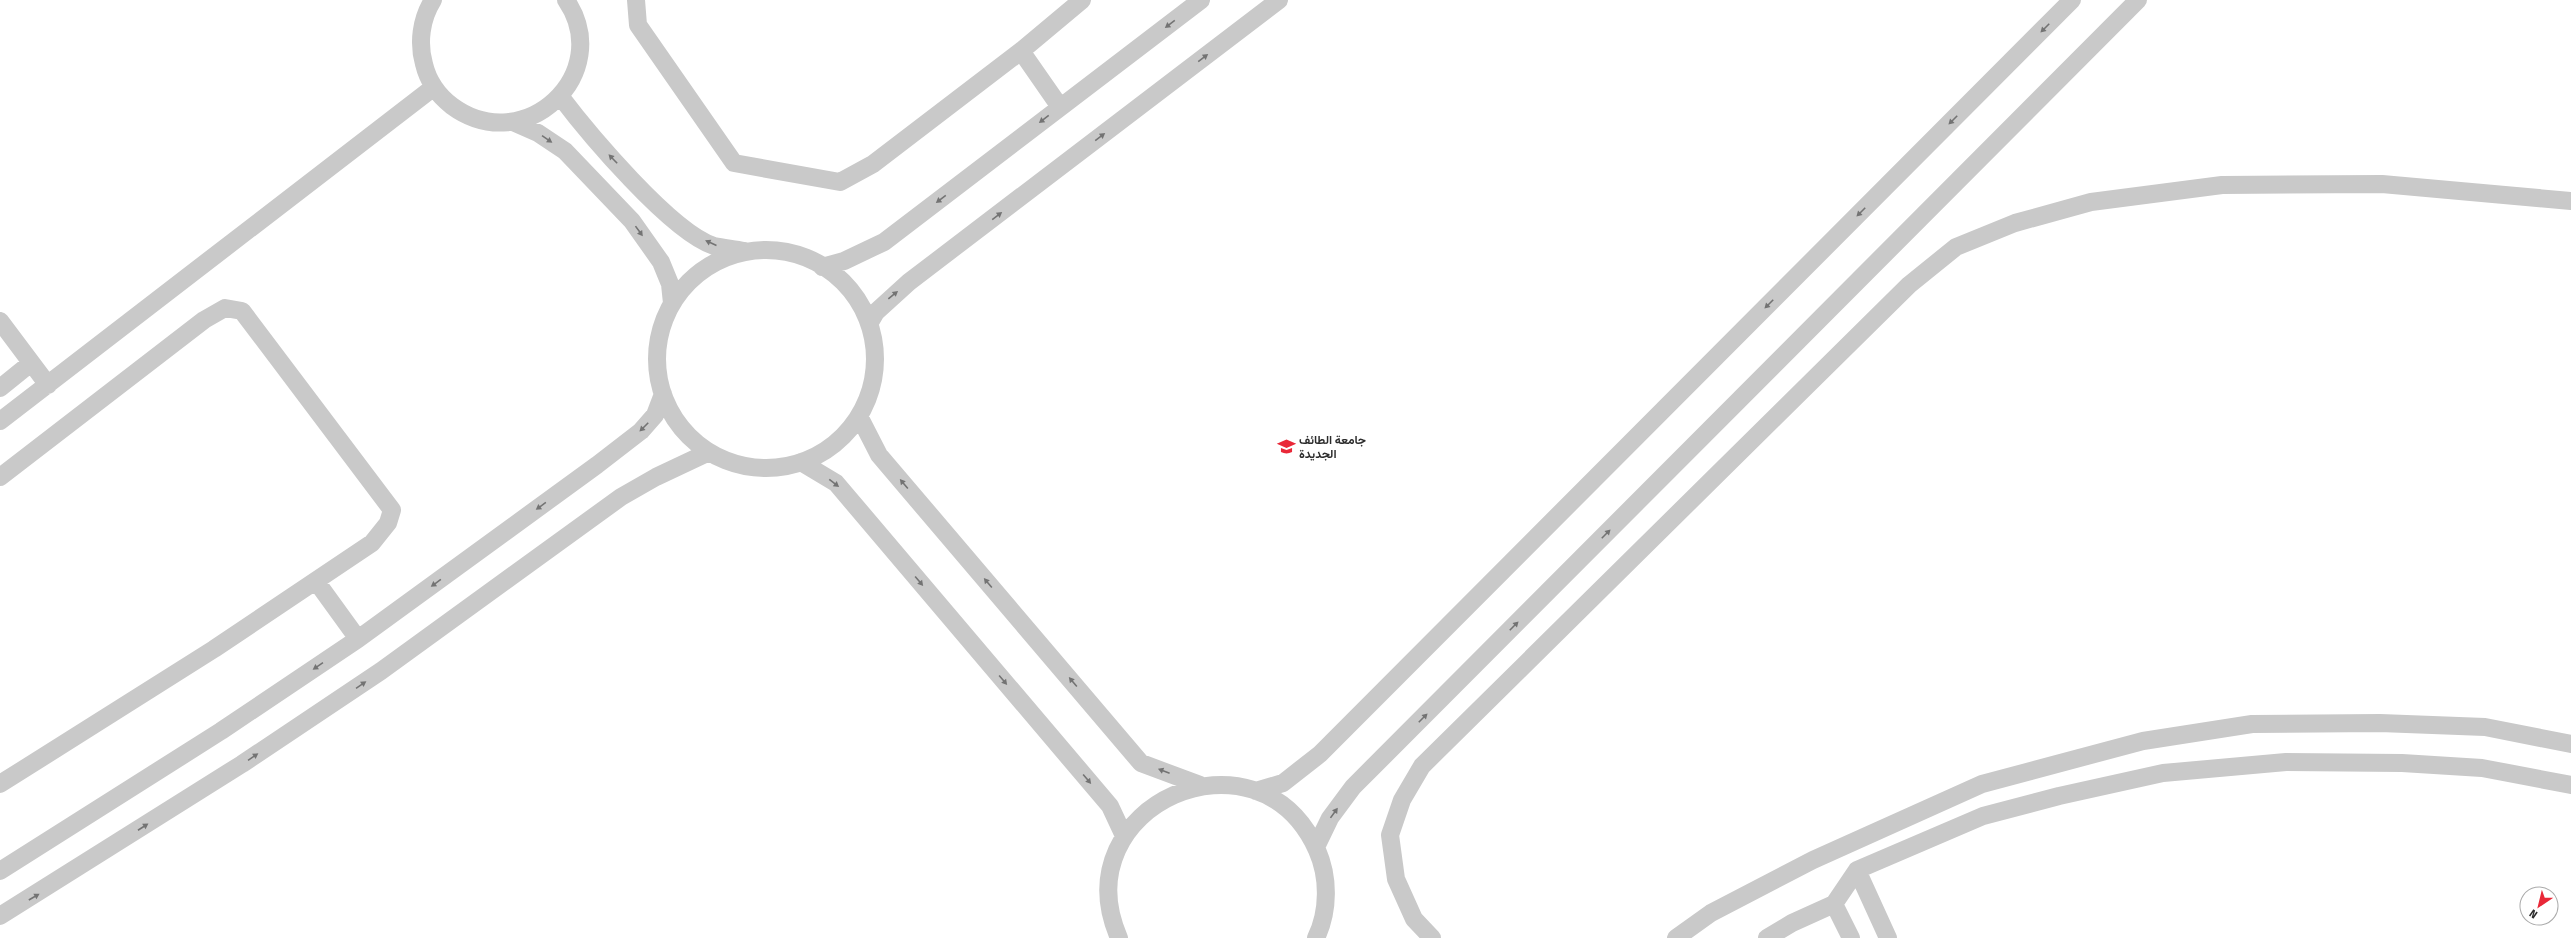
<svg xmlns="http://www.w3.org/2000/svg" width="2571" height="938" viewBox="0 0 2571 938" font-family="'Fira Sans Condensed',Vazirmatn,sans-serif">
<rect width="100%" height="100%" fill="#fff"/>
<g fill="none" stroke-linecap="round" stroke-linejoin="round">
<path stroke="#c9c9c9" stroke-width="18" d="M433,0C421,19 418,43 424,64C428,81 439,96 452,106C524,159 616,74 566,0
M636,0L638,25L734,163L840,182L873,164L1021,51L1082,0
M1021,51L1060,107
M560,96C588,133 671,232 714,246C723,248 734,249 744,251
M513,122L538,133L565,151L632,221L661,262L670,284L672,303
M657 359a109 109 0 1 1 218 0a109 109 0 1 1-218 0Z
M822,267L844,261L884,242L1201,0
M0,321L48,385
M869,324L876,312L909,282L1279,0
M0,388L31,363
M859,416L879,455L1141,763L1200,785
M0,421L434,87
M801,462L836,483L1110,806L1124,836
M0,477L204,320L225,308L242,311L392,510L388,523L372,543L214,649L0,784
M316,581L358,639
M1256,791L1283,783L1320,754L2072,0
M1316,847L1330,818L1353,787L2138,0
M1857,870L1888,938
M0,871L221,731L358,639L597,465L641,431L655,415L663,394
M1834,904L1851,938
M0,916L242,764L381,671L621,497L656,477L709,452
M1119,938C1061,805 1258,719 1317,850C1329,877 1329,911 1316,938
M1432,938L1414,919L1396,879L1390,835L1402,800L1422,766L1909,285L1956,247L2015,223L2091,202L2222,185L2382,184L2571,201
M1676,938L1711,913L1813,860L1982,784L2143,741L2252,724L2380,723L2485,727L2571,744
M1767,938L1792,923L1834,904L1857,870L1983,816L2059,796L2163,773L2286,762L2402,763L2482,768L2571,785"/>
</g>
<defs><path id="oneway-solid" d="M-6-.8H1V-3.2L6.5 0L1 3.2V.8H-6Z"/></defs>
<g fill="#737373">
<use href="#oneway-solid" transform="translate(1170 24) rotate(143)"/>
<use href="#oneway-solid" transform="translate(2045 28) rotate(135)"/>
<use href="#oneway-solid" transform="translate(1203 58) rotate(-37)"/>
<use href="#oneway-solid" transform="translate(1044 119) rotate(142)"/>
<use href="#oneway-solid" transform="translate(1953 120) rotate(135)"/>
<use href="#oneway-solid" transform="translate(1100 137) rotate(-37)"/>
<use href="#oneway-solid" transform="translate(547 139) rotate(34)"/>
<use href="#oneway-solid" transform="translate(613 159) rotate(-134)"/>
<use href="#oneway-solid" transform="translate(941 199) rotate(143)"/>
<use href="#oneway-solid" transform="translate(1861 212) rotate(135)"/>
<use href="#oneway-solid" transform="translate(997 216) rotate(-37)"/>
<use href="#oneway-solid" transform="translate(639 231) rotate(54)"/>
<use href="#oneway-solid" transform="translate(711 243) rotate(-156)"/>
<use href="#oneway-solid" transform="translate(893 295) rotate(-39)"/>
<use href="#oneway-solid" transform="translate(1769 304) rotate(135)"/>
<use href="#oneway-solid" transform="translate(644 427) rotate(135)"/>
<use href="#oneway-solid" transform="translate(834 483) rotate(38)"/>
<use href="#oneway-solid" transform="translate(904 484) rotate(-130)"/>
<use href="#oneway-solid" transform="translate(541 506) rotate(144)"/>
<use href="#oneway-solid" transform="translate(1606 534) rotate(-45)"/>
<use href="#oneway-solid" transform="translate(919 581) rotate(50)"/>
<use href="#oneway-solid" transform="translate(436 583) rotate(144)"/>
<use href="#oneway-solid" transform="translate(988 583) rotate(-130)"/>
<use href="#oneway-solid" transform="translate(1514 626) rotate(-45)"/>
<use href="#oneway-solid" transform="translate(318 666) rotate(146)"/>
<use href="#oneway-solid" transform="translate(1003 680) rotate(50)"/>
<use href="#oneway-solid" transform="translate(1073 682) rotate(-130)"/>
<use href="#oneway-solid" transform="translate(361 685) rotate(-34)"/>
<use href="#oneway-solid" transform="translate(1423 718) rotate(-45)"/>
<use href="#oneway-solid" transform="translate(253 757) rotate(-34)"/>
<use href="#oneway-solid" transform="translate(1164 771) rotate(-159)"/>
<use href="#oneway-solid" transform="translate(1087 779) rotate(50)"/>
<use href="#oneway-solid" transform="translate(1334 813) rotate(-54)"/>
<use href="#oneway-solid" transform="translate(143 827) rotate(-33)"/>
<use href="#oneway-solid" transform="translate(34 897) rotate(-30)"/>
</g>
<defs>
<symbol id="university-bare" viewBox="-9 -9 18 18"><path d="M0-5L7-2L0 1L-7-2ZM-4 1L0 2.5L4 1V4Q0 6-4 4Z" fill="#e92838" stroke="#fff" stroke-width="2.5" paint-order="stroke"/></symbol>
</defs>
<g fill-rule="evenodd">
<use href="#university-bare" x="1274" y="434" width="25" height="25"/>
</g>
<g text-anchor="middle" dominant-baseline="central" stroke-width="4" stroke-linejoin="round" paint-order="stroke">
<g font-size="12" font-weight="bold" fill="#2c2c2c" stroke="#fff" text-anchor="start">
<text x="1299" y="440">جامعة الطائف<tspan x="1299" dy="14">الجديدة</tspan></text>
</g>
</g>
<g transform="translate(2539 906) rotate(215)"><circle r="19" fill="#ffffff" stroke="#ababab"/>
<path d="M0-3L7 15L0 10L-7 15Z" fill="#e92838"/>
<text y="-6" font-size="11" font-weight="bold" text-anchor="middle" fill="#2c2c2c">N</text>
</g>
</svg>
